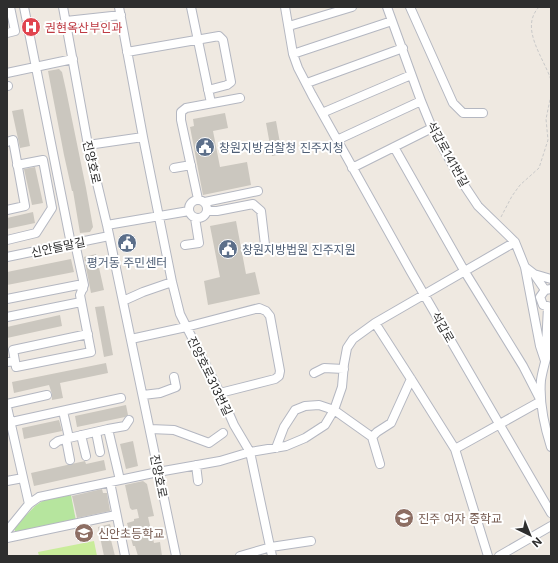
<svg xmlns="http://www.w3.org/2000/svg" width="558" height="563" viewBox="0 0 558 563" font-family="Inter,'Noto Sans KR',sans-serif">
<rect width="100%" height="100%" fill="#efe9e1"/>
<path fill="#b6e59e" d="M71,495L76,521L16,534L14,528L35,506L44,500Z"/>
<path fill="#c9ec9a" d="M94,541L97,556H39L38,552Z"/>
<path fill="#cbc7bf" d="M59,69L62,72L66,90L86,188L93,227L90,232L80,233L73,191H72L64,155L48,71Z
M23,109L30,146L20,148L12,111Z
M225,113L228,128L213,131L220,167L247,162L251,185L203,195L190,127L194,126L193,119Z
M276,121L282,154L272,156L266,123Z
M35,167L43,203L32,205L24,169Z
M33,212L35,223L7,229V218Z
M236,221L246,274L255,272L260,294L208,305L204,281L220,277L210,226Z
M96,254L104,290L91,293L84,257Z
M71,259L74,272L7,285V272Z
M104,306L113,355L104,357L95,307Z
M60,315L62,326L7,338V327Z
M106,363L108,373L60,383L63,398L52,400V394L49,385L14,393L12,382Z
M126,405L128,415L125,417L77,427L75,416Z
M59,420L62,431L24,439L22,428Z
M133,441L138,466L126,469L120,444Z
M104,460L106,470L34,486L31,473L85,461L86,464Z
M143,481L147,484L154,516L148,517L154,543L160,542L162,556H138L135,546H133L127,523L134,521V519L139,518L137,509L132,510L130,508L125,485Z
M102,489L103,493H107L110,511L77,518L72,496Z
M110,524L114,539L111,540L115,556H104L98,527Z"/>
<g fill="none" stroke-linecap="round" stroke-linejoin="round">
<defs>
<path id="minor" d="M24,7L71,244
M63,7L88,145L107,225L176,556
M191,7L211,103
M285,7L293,54L298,68L312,95L411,272L551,513
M387,7L421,101L432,128L462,182L478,206L515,242L525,267L540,346L545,361
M410,7L453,103L463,113H483
M66,21L121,15
M289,26L352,7
M7,33L15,31L10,7
M127,52L219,36L223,40L231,82L227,85L208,90
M293,54L392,21
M7,73L73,59
M307,83L403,48
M7,86H8
M322,113L411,75
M143,137L172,282L180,314L220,393L234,425L250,452L272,556
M337,140L421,101
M7,142L13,140L25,206L7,210
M88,145L143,137L119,7
M174,168L191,165
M352,168L432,128
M198,199L181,120V112L186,108L240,98
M189 209a9 9 0 1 1 18 0a9 9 0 1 1-18 0Z
M205,202L258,191
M207,211H217L253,204L261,211L265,245
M107,225L189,211
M7,240L36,233L52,208L43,160L17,165
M75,243L84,285L80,295L91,352L16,367L13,350L88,334
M185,245L199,243L195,218
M7,257L109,236
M525,267L534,274L551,279
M534,274L545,290
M551,289L545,290L540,297L543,305L551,307
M7,299L78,285L83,289
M123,301L143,292L172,282
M7,317L81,302
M375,323L411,379L455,449L541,401L523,366L465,272L394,147
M131,339L186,327L259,308L266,311L270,316L280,371L279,376L275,379L220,393
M551,340C548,353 543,367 541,380C539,403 544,425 551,447
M546,346L548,307
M7,362L15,361
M314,373L324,368L344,369
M143,395L160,393L176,387L174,377
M7,404L47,395
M7,407L29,504
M63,411L69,438L108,429L120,480
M7,423L121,398
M108,429L125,426L129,420
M150,429L174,430L209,443L223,433
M96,432L100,452
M81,435L86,456
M372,437L377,432L391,423L411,379
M66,439L70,460
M54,444L58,441L69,438
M276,448L284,427L295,410L305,406L319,405L334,410L372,437L380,464
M455,449L488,556
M196,465L198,481
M7,481L23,478
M110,482L125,556
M7,531L29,504L39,497L158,472L220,461L250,452L286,446L305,438L325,425L334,410L342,387L344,364L347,348L353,339L375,323L515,242
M7,538L116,515
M240,556L271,547L311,541
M499,556L551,526"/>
</defs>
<use href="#minor" stroke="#b4b7c1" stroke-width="10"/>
<path stroke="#c9c9c9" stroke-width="1" stroke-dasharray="3 2" stroke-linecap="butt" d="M539,7C519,28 544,58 551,80
M501,217L512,196L520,185L539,168L548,140L546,119L551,95"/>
<use href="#minor" stroke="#fff" stroke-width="8"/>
</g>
<defs>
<symbol id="hospital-disc" viewBox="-11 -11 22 22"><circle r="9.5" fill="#e0444e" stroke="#fff"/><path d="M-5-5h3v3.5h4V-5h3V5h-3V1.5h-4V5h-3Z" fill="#fff"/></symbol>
<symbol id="civic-disc" viewBox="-11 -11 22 22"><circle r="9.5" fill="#5c6f8a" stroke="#fff"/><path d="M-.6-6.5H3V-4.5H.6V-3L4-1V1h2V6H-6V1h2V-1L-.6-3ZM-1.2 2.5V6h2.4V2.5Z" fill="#fff"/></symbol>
<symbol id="school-disc" viewBox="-11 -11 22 22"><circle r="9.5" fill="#8d6e63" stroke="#fff"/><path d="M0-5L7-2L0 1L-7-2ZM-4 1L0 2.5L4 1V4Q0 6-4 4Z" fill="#fff"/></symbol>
</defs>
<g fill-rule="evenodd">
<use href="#hospital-disc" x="20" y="16" width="22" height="22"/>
<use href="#civic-disc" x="194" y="136" width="22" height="22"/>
<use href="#civic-disc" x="116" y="232" width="22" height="22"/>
<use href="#civic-disc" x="217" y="238" width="22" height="22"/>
<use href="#school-disc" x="393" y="507" width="22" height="22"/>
<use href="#school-disc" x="73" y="522" width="22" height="22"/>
</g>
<g text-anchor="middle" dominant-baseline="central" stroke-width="4" stroke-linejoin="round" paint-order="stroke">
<g font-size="12" fill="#be3a42" stroke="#fff" text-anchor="start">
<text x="45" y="27">권현옥산부인과</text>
</g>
<g font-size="12" fill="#4e5e75" stroke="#fff" text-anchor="start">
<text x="219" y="147">창원지방검찰청 진주지청</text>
<text x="242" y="249">창원지방법원 진주지원</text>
<text x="127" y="262" text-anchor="middle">평거동 주민센터</text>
</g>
<g font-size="12" fill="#2e2e2e" stroke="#fff">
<text transform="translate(448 154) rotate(61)">석갑로141번길</text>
<text transform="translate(92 162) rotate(77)">진양호로</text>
<text transform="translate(58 247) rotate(-12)">신안들말길</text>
<text transform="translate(443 327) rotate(60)">석갑로</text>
<text transform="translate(210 376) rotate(64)">진양호로313번길</text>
<text transform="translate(159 476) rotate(79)">진양호로</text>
</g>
<g font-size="12" fill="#785e54" stroke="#fff" text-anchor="start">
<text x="418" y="518">진주 여자 중학교</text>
<text x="98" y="533">신안초등학교</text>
</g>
</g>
<rect width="558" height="563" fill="none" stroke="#2e2e2e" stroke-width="16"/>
<g transform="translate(530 535) rotate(137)" stroke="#ffffff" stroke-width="3" paint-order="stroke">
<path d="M0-3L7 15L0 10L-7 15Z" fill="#2e2e2e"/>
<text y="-6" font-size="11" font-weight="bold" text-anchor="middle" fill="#2e2e2e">N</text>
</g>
</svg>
